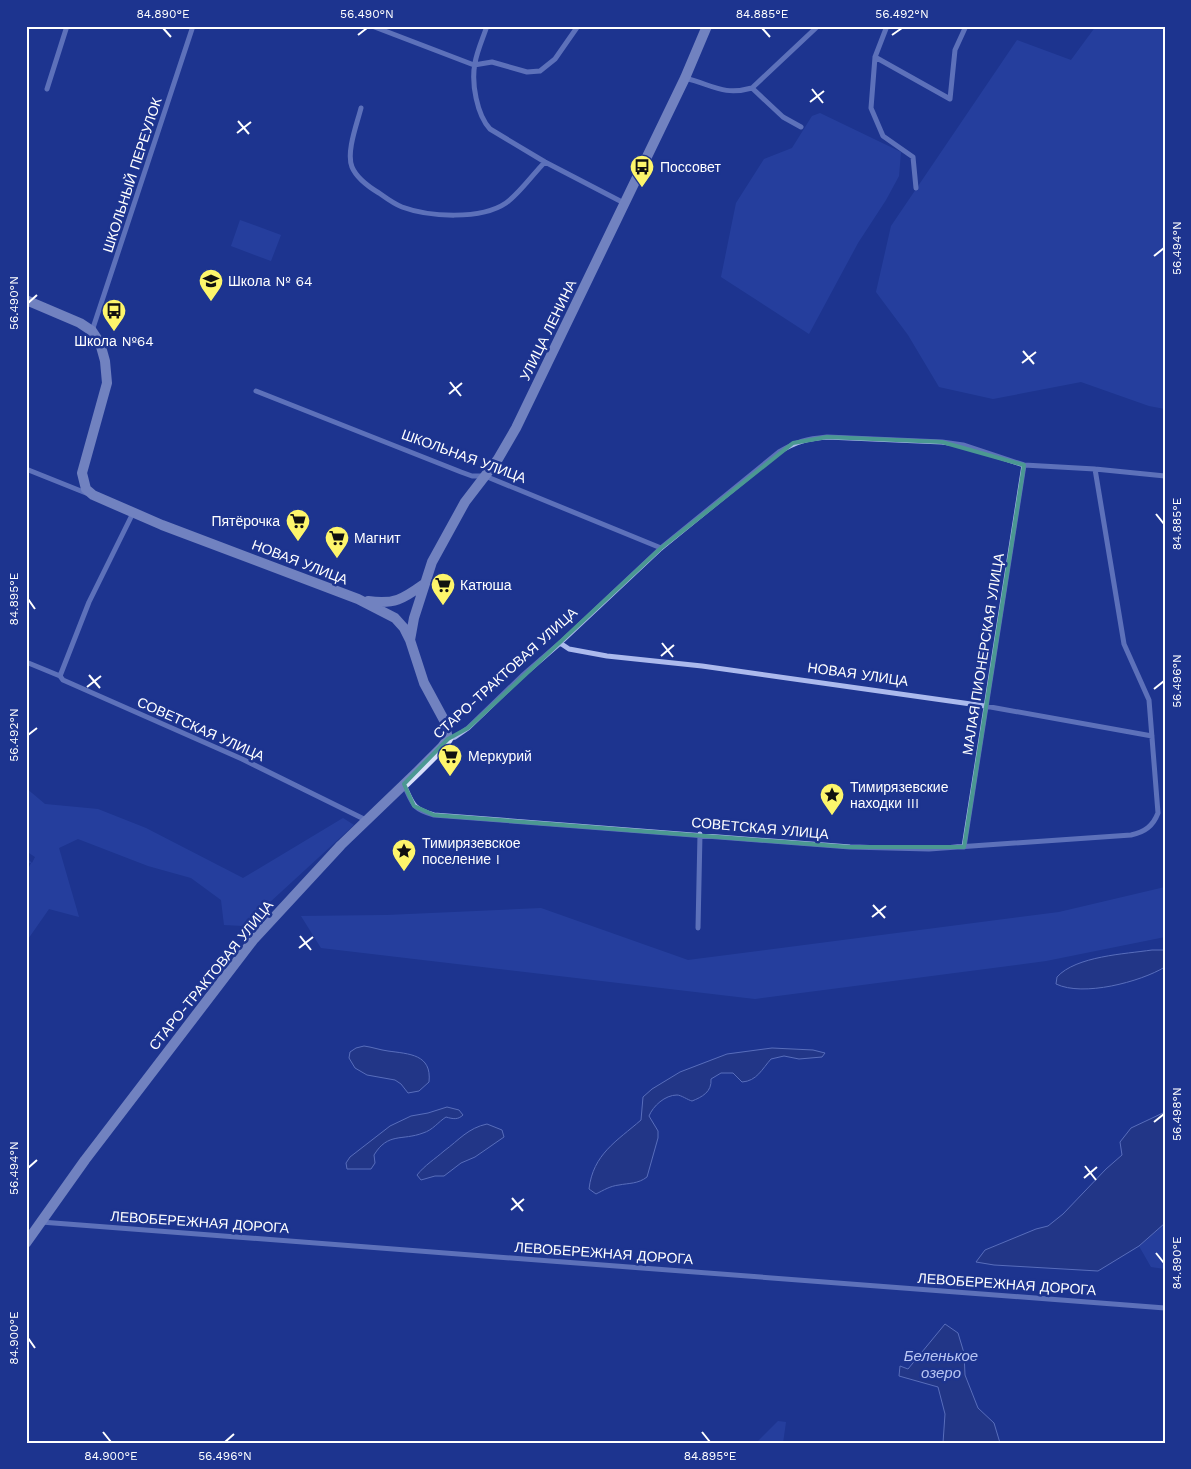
<svg xmlns="http://www.w3.org/2000/svg" width="1191" height="1469" viewBox="0 0 1191 1469" font-family="'Work Sans',sans-serif">
<rect width="100%" height="100%" fill="#1d348f"/>
<path fill="#304bad" d="M1096,26H1165V409L1149,406L1081,382L993,399L939,387L908,335L876,292L891,226L1017,40L1071,60Z
M820,113L901,152L899,176L886,200L858,243L809,334L721,277L736,203L764,159L792,148L812,116Z
M240,220L281,235L271,261L231,246Z
M26,788L45,804L98,809L146,828L243,878L343,818L354,825L244,926L224,925L221,900L191,878L148,866L78,839L59,848L79,917L49,909L26,942V869H28L31,863H26V857L32,863L35,857L26,851Z
M1165,887V937L1046,961L755,999L321,948L301,916L387,915L541,908L688,960L1059,912Z
M1165,1223V1269L1151,1267L1139,1246Z
M778,1421L786,1422L783,1443H756Z"/>
<path fill="#28387d" stroke="#9fb1ef" d="M1152,950H1165V967C1140,982 1083,997 1056,984L1057,977C1076,956 1125,954 1152,950Z
M364,1046C372,1047 380,1050 388,1051C409,1054 432,1054 429,1082L419,1091L408,1093L401,1084L395,1080L367,1075L355,1068L349,1058L350,1052L356,1048Z
M772,1048L813,1050L825,1053L822,1057L799,1059L784,1056L771,1059C762,1069 757,1081 742,1082L733,1073H721L711,1079C712,1092 702,1097 692,1101C688,1100 681,1095 677,1095C665,1095 653,1106 649,1116L658,1131V1138L647,1177C638,1184 629,1183 619,1185C610,1186 604,1190 596,1194L589,1189C593,1154 617,1141 641,1120L643,1097L652,1089L680,1072L727,1054Z
M447,1107L459,1110L463,1115C458,1120 453,1119 446,1117C438,1122 433,1130 423,1133C402,1141 388,1132 374,1155L375,1163L371,1169H347L346,1163L350,1157L390,1126L411,1116L428,1113Z
M1165,1112V1223L1139,1246L1098,1271L994,1265L976,1262L985,1250L1036,1229L1048,1226L1063,1214L1106,1169L1122,1155L1120,1142L1131,1128Z
M487,1124L502,1130L504,1137L475,1157L461,1163L444,1176H435L421,1180L417,1175C425,1165 435,1159 444,1151C459,1140 468,1128 487,1124Z
M945,1324L958,1333L964,1353L965,1375L978,1408L994,1423L1000,1443H943L945,1414L938,1387L899,1376L900,1366L908,1369Z"/>
<g fill="none" stroke-linecap="round" stroke-linejoin="round">
<path stroke="#acbaed" stroke-width="5" d="M372,26L474,65L492,62L527,72L540,71L555,59L578,26
M487,26C483,38 477,51 475,63C471,83 477,115 490,129L545,162L624,203
M887,26L875,57L950,99L955,50L966,26
M875,57L871,108L883,136L913,157L916,188
M685,78C713,85 723,96 752,88L783,117L801,127
M752,88L818,26
M47,89L67,26
M361,108C357,124 346,152 352,167C357,179 369,187 379,193C386,198 394,204 402,207C429,217 481,220 506,203C519,194 533,174 545,162
M92,331L193,26
M256,391L461,472L472,476H485L661,548
M26,469L86,493
M560,643L569,649L607,656L702,666L985,706L1152,736
M26,662L60,676L63,680L242,759L366,820
M60,676L89,602L133,513
M448,739L455,737L468,728L522,676L560,643L661,548L779,452C797,441 807,439 827,437L942,442L963,445L1024,465L1095,469L1165,476
M404,785C413,804 412,809 434,815L850,847L929,849L1131,835C1145,832 1153,826 1158,813L1149,700L1124,644L1095,469
M964,847L1024,465
M698,928L700,834
M41,1222L1165,1308"/>
<path stroke="#d8dffa" stroke-width="10" d="M26,300L80,323L92,331L100,343L105,361L107,383L82,473L86,489L93,495L162,525L358,599L395,618L404,628L410,640L424,683L444,720L448,739L442,747L418,771L341,845L254,939L85,1160L26,1243
M368,601C394,605 403,599 424,584
M410,640L414,618L432,562L465,502L498,459L516,428L685,78L707,26"/>
</g>
<path d="M0 0H1191V1469H0ZM827,437L942,442L1024,465L964,847H850L434,815L414,806L404,784L448,739L468,728L661,548L793,443Z" fill="#1d348f" fill-opacity=".55" fill-rule="evenodd"/>
<path fill="none" stroke="#4b9892" stroke-width="4" stroke-linejoin="round" d="M827,437L942,442L1024,465L964,847H850L434,815L414,806L404,784L448,739L468,728L661,548L793,443Z"/>
<path fill="none" stroke="#fff" stroke-width="2" d="M163,28L171,37M762,28L770,37M358,35L367,28M892,35L902,28M812,89L823,103M810,102L824,91M238,121L249,134M237,133L251,122M1154,256L1164,248M28,303L37,295M1023,351L1034,364M1022,363L1036,352M450,382L461,396M449,394L462,383M1156,514L1164,524M28,599L35,609M662,643L673,657M661,656L674,645M89,675L100,688M87,687L101,676M1154,689L1164,681M28,735L37,728M873,905L885,918M872,917L886,906M300,936L311,950M299,948L313,937M1154,1122L1164,1114M1085,1166L1096,1180M28,1168L37,1160M1084,1178L1097,1167M512,1198L523,1211M511,1210L524,1199M1156,1253L1164,1263M28,1338L35,1348M103,1432L111,1442M702,1432L710,1442M225,1442L234,1434"/>
<defs>
<symbol id="bus-pin" viewBox="-11 -11 22 30"><path d="M0 17L-7.5 6A9.5 9.5 0 1 1 7.5 6Z" fill="#fdf56b" stroke="#1d348f"/><path d="M-5-6H5V4H4V6H2V4H-2V6H-4V4H-5ZM-3.5-4V0h7V-4ZM-3.5 1.2v1.5H-2V1.2ZM2 1.2v1.5H3.5V1.2Z" fill="#111"/></symbol>
<symbol id="school-pin" viewBox="-11 -11 22 30"><path d="M0 17L-7.5 6A9.5 9.5 0 1 1 7.5 6Z" fill="#fdf56b" stroke="#1d348f"/><path d="M0-5L7-2L0 1L-7-2ZM-4 1L0 2.5L4 1V4Q0 6-4 4Z" fill="#111"/></symbol>
<symbol id="supermarket-pin" viewBox="-11 -11 22 30"><path d="M0 17L-7.5 6A9.5 9.5 0 1 1 7.5 6Z" fill="#fdf56b" stroke="#1d348f"/><path d="M-6-5.5h2.5l.6 2H6L4.5 2H-2.5L-4.4-4H-6ZM-1.5 3.2a1.3 1.3 0 1 0 .1 0ZM3 3.2a1.3 1.3 0 1 0 .1 0Z" fill="#111"/></symbol>
<symbol id="sight-pin" viewBox="-11 -11 22 30"><path d="M0 17L-7.5 6A9.5 9.5 0 1 1 7.5 6Z" fill="#fdf56b" stroke="#1d348f"/><path d="M0-6L1.8-2.2L6-1.7L2.9 1.2L3.7 5.4L0 3.3L-3.7 5.4L-2.9 1.2L-6-1.7L-1.8-2.2Z" fill="#111"/></symbol>
</defs>
<g fill-rule="evenodd">
<use href="#bus-pin" x="628" y="153" width="28" height="38"/>
<use href="#school-pin" x="197" y="267" width="28" height="38"/>
<use href="#bus-pin" x="100" y="297" width="28" height="38"/>
<use href="#supermarket-pin" x="284" y="507" width="28" height="38"/>
<use href="#supermarket-pin" x="323" y="524" width="28" height="38"/>
<use href="#supermarket-pin" x="429" y="571" width="28" height="38"/>
<use href="#supermarket-pin" x="436" y="742" width="28" height="38"/>
<use href="#sight-pin" x="818" y="781" width="28" height="38"/>
<use href="#sight-pin" x="390" y="837" width="28" height="38"/>
</g>
<g text-anchor="middle" dominant-baseline="central" stroke-width="5" stroke-linejoin="round" paint-order="stroke">
<g font-size="14" fill="#fff" stroke="#1d348f" text-anchor="start">
<text x="660" y="167">Поссовет</text>
<text x="228" y="281">Школа № 64</text>
<text x="114" y="341" text-anchor="middle">Школа №64</text>
<text x="280" y="521" text-anchor="end">Пятёрочка</text>
<text x="354" y="538">Магнит</text>
<text x="460" y="585">Катюша</text>
<text x="468" y="756">Меркурий</text>
<text x="850" y="787">Тимирязевские<tspan x="850" dy="16">находки III</tspan></text>
<text x="422" y="843">Тимирязевское<tspan x="422" dy="16">поселение I</tspan></text>
</g>
<g font-size="14" fill="#fff" stroke="#1d348f">
<text transform="translate(132 175) rotate(-72)">ШКОЛЬНЫЙ ПЕРЕУЛОК</text>
<text transform="translate(548 330) rotate(-64)">УЛИЦА ЛЕНИНА</text>
<text transform="translate(464 456) rotate(20)">ШКОЛЬНАЯ УЛИЦА</text>
<text transform="translate(300 562) rotate(21)">НОВАЯ УЛИЦА</text>
<text transform="translate(983 654) rotate(-81)">МАЛАЯ ПИОНЕРСКАЯ УЛИЦА</text>
<text transform="translate(505 673) rotate(-42)">СТАРО-ТРАКТОВАЯ УЛИЦА</text>
<text transform="translate(858 674) rotate(8)">НОВАЯ УЛИЦА</text>
<text transform="translate(201 729) rotate(24)">СОВЕТСКАЯ УЛИЦА</text>
<text transform="translate(760 828) rotate(5)">СОВЕТСКАЯ УЛИЦА</text>
<text transform="translate(211 975) rotate(-51)">СТАРО-ТРАКТОВАЯ УЛИЦА</text>
<text transform="translate(200 1222) rotate(4)">ЛЕВОБЕРЕЖНАЯ ДОРОГА</text>
<text transform="translate(604 1253) rotate(4)">ЛЕВОБЕРЕЖНАЯ ДОРОГА</text>
<text transform="translate(1007 1284) rotate(4)">ЛЕВОБЕРЕЖНАЯ ДОРОГА</text>
</g>
<g font-size="15" font-style="italic" fill="#b8c5f4" stroke="#1d348f">
<text x="941" y="1356">Беленькое<tspan x="941" dy="17">озеро</tspan></text>
</g>
</g>
<rect width="1191" height="1469" fill="none" stroke="#1d348f" stroke-width="55"/>
<rect x="28" y="28" width="1136" height="1414" fill="none" stroke="#fff" stroke-width="2"/>
<g font-size="12" text-anchor="middle" fill="#fff">
<text x="163" y="18">84.890°E</text>
<text x="367" y="18">56.490°N</text>
<text x="762" y="18">84.885°E</text>
<text x="902" y="18">56.492°N</text>
<text transform="translate(1177 248) rotate(-90)" y="4">56.494°N</text>
<text transform="translate(14 303) rotate(-90)" y="4">56.490°N</text>
<text transform="translate(1177 524) rotate(-90)" y="4">84.885°E</text>
<text transform="translate(14 599) rotate(-90)" y="4">84.895°E</text>
<text transform="translate(1177 681) rotate(-90)" y="4">56.496°N</text>
<text transform="translate(14 735) rotate(-90)" y="4">56.492°N</text>
<text transform="translate(1177 1114) rotate(-90)" y="4">56.498°N</text>
<text transform="translate(14 1168) rotate(-90)" y="4">56.494°N</text>
<text transform="translate(1177 1263) rotate(-90)" y="4">84.890°E</text>
<text transform="translate(14 1338) rotate(-90)" y="4">84.900°E</text>
<text x="111" y="1460">84.900°E</text>
<text x="225" y="1460">56.496°N</text>
<text x="710" y="1460">84.895°E</text>
</g>
</svg>
